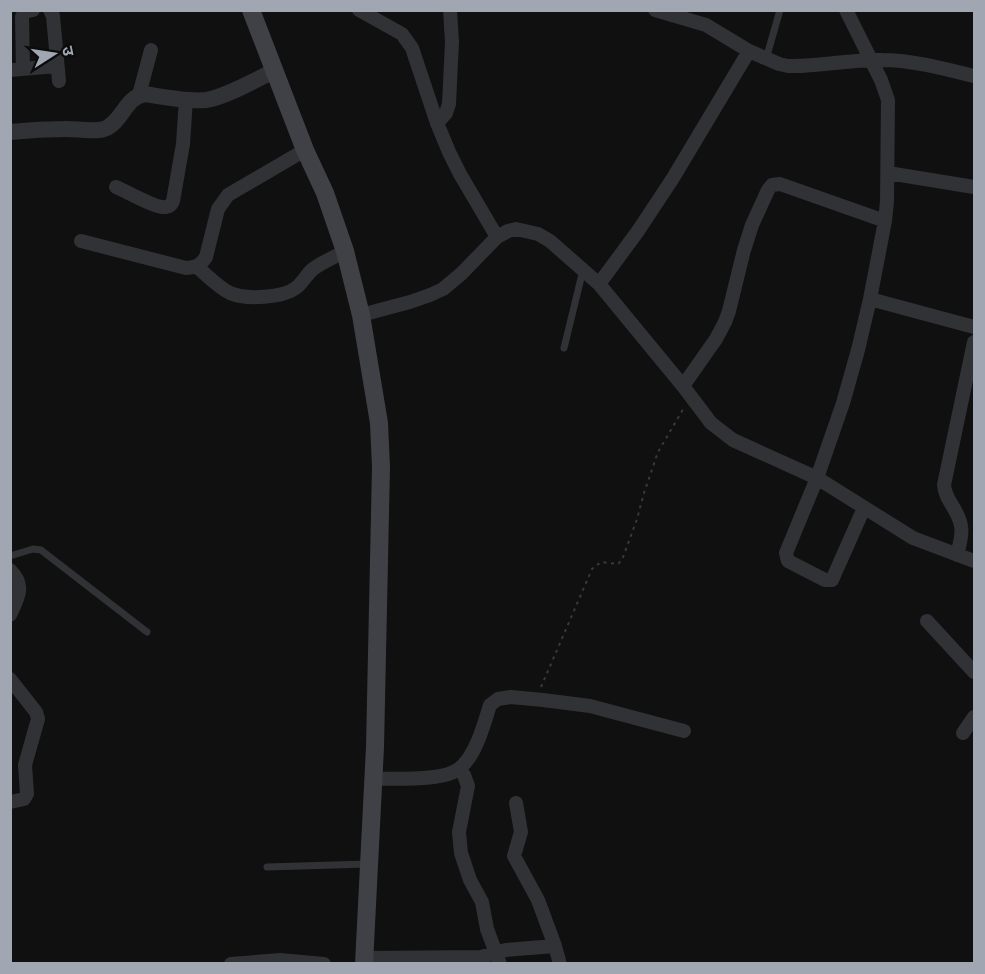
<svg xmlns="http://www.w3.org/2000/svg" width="985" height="974" viewBox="0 0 985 974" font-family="Cabin,'Noto Sans Devanagari',sans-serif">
<rect width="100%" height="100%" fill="#101011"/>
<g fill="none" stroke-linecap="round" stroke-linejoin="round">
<path stroke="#37393d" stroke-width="2" stroke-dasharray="3 4.5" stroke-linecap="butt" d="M541,687L592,569L601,562L618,564L622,560L637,519L644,493L658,452L685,406"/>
<path stroke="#313236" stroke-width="7" d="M766,59L780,10
M564,348L583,270
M10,556L33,549L41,550L147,632
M267,867L367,864"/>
<path stroke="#313236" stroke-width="14" d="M50,10L53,16L59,81
M359,10L402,34L412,48L437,123L449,152L460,174L497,237
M655,10L706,25L749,51L779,64L788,66C819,67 851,59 882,60C912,60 945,69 974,76
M846,10L881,80L888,100L887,201L885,221L870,299L858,350L843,403L817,478L786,553L788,561L825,580H832L864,508
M23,69L22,17L24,12L33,10
M10,70L57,66
M139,95L151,50
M437,123L446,113L449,104L452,42L450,10
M888,173L974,187
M116,187C126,191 157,209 166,207C170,206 171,205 173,201L183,144L186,99
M81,241L186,268C196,267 200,266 206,257L218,209L228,195L305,150
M197,267C208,276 218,287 230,293C246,300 284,298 297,287C303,282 307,274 313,269C322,262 335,257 345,251
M599,284L638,231L673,178L749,51
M870,299L974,327
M361,315L410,302L430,295L443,289L461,274L497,237L508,231L516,229L538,234L550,241L599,284L683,386L711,423L733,440L817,478L913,538L974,561
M683,386L716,339L725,322L729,311L744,250L752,225L768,190L772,185L780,184L885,221
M957,555C959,546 963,535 961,526C959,510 945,501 944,485L974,342
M10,570C26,585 18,598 10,615
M927,621L974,672
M10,679L36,712L38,719L25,765L27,794L24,799L10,802
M963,733L974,717
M459,769L464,775L468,786L459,832L461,853L470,880L482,902L487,929L500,964
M373,779C395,778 444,782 460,768C476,755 484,724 490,705L498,699L511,697L543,700L590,706L684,731
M516,803L521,832L514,856L538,900L555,946L560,964
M364,958L481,957L506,950L555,946
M231,964L280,960L324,964"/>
<path stroke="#313236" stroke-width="16" d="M10,132C29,130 48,129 67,129C77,129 94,132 104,129C122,123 125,97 145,94C163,97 188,102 206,100C226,97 255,80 274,71"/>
<path stroke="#3f4146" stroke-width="18" d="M251,10L305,150L325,193L345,251L361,315L379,423L381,467L375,747L364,964"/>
</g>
<rect width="985" height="974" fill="none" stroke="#a1a7b2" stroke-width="24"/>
<g transform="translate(54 54) rotate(78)" stroke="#0b0b0c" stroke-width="4.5" paint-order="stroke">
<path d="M0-4.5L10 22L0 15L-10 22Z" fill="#a1a7b2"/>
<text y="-9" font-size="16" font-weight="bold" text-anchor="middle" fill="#a1a7b2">उ</text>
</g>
</svg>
